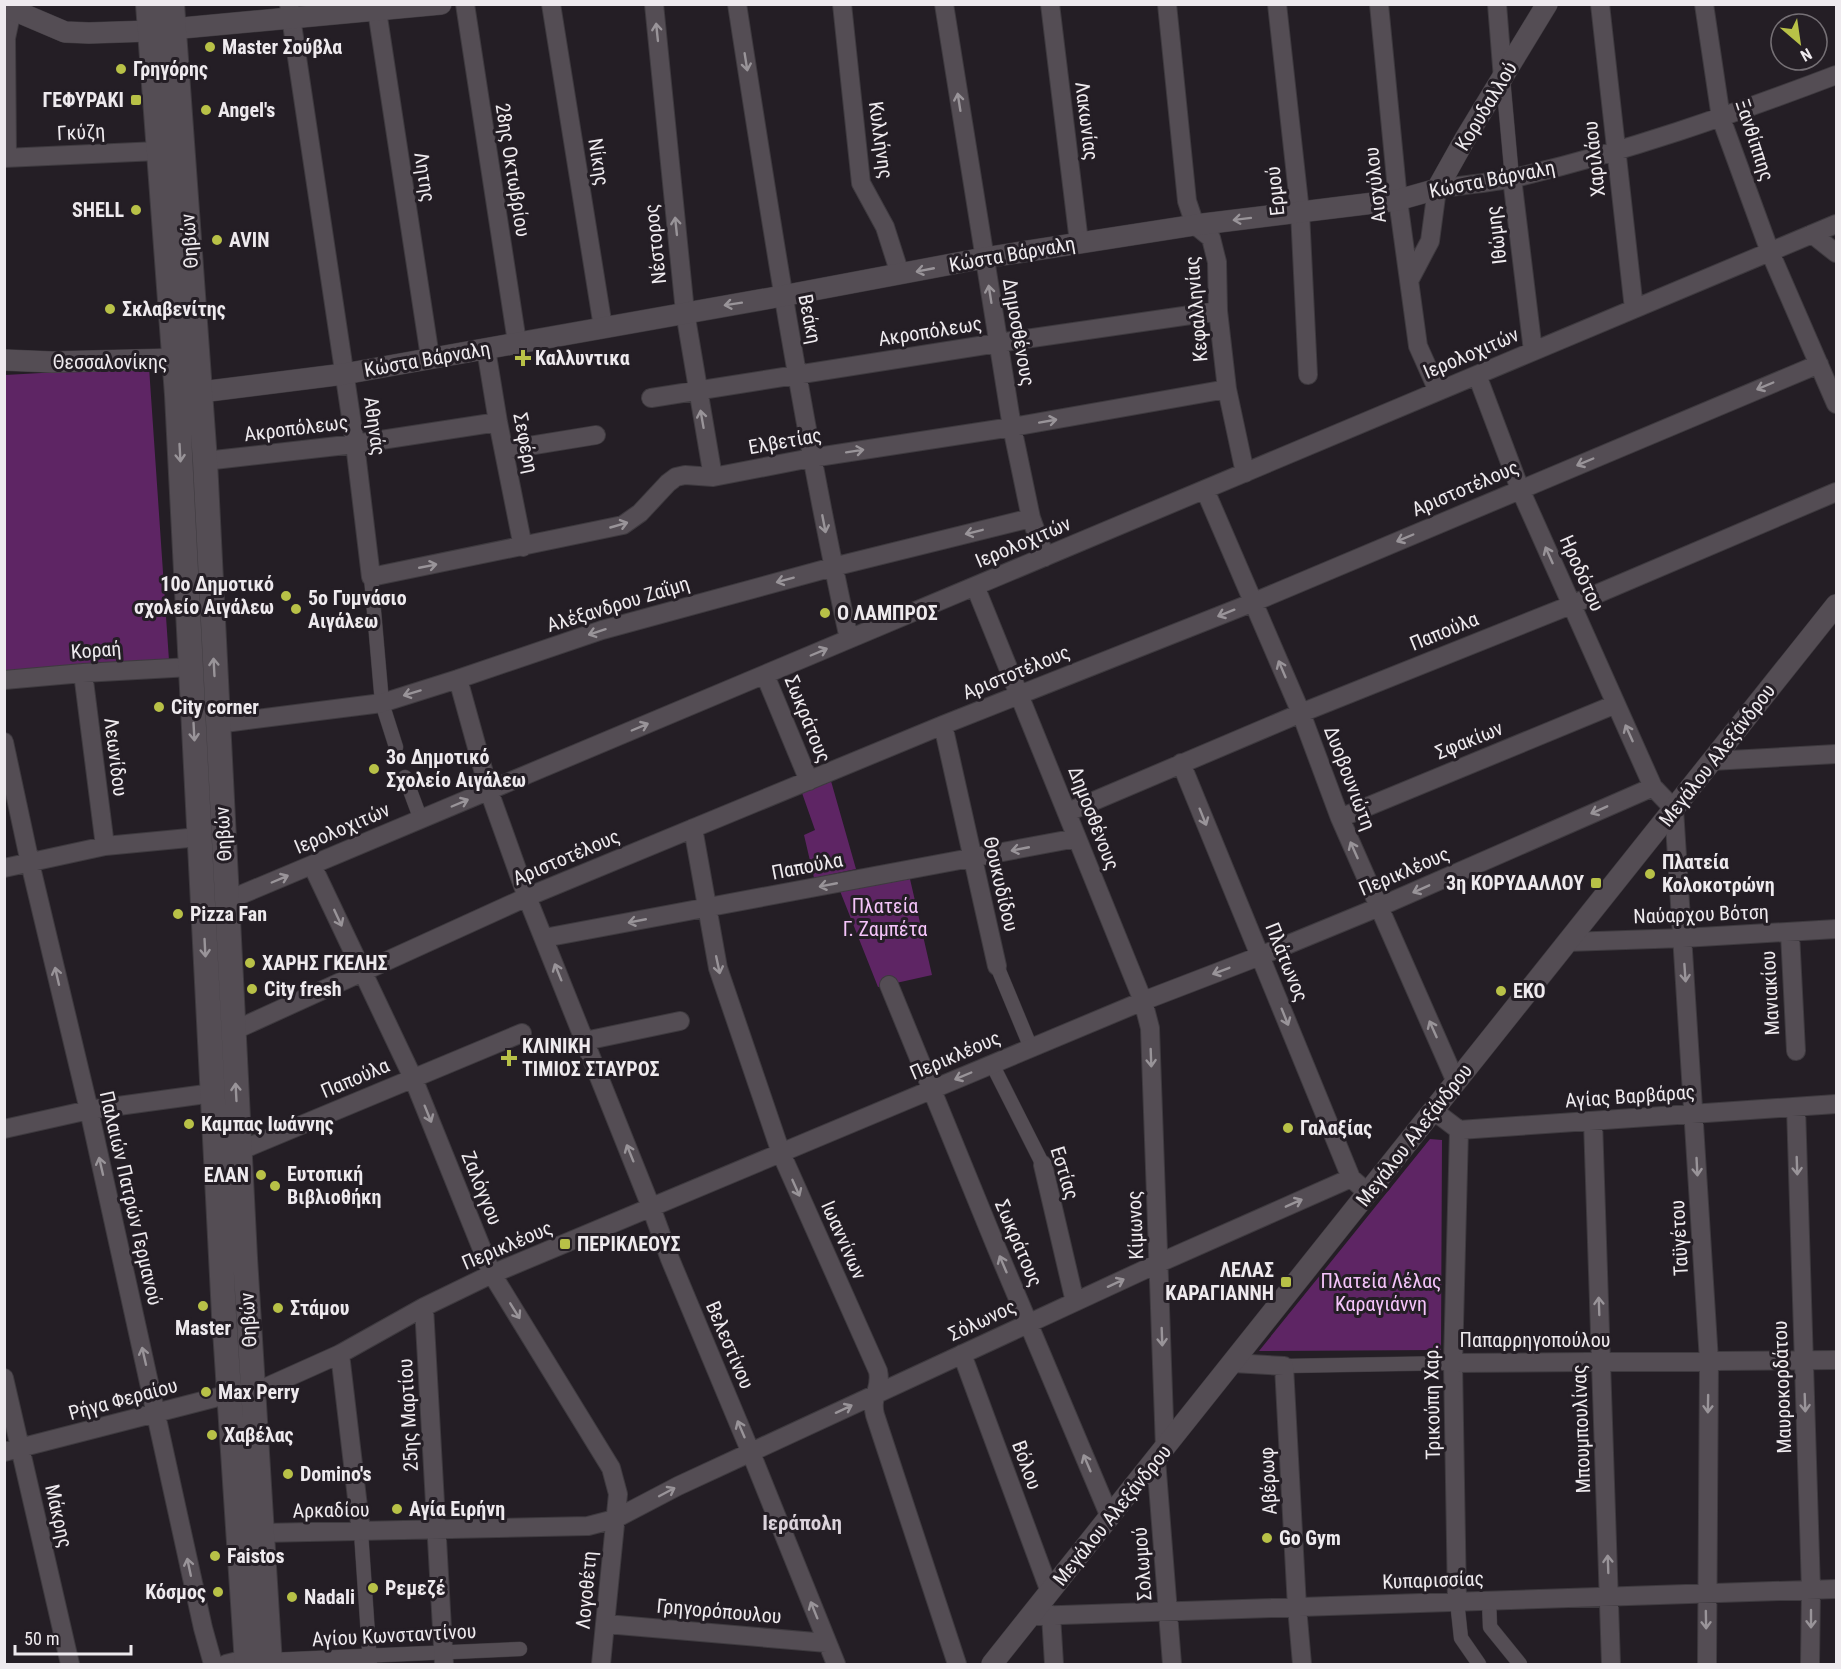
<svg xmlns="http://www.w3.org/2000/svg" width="1841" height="1669" viewBox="0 0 1841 1669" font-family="'Roboto Condensed',sans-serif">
<rect width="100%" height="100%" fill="#241e25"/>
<path fill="#5e2564" d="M149,367L170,675L5,686V375Z
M831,781L856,869L814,878L804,835L815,830L802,793Z
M910,879L932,975L878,987L840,891Z
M1430,1139L1442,1140L1441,1350L1259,1351Z"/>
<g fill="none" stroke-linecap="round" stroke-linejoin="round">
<defs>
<path id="pedestrian" d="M1503,79L1512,178
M371,577L382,703L396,747
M405,777L421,820
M997,966L1031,1048
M992,1064L1043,1165
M1284,1366L1453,1363
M361,1532L370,1664
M1489,1600L1490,1627L1520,1664
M1457,1601L1461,1638L1479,1664
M270,1660L520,1649"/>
<path id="minor" d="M289,4L355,444L371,577L623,525L640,513L668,483L676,477L685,475L713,477L811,458L1012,427L1227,389
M376,4L430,357
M465,4L517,342
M551,4L603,327
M654,4L685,312L713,477
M737,4C770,217 803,429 849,639
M842,4L861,183L885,227L900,274
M944,4L1012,427L1031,518L1045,557
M1050,4L1079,242
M1167,4L1187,201L1195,225L1211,238L1217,262L1218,311L1227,389L1245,473
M1277,4L1300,212L1308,375
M1379,4L1398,200L1418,346L1438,391
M1497,4L1503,79
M1600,4L1634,309
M1704,4L1721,118L1770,252L1836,404
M7,157L6,38L12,10
M4,158L158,151
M1512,178L1533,351
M1812,234L1836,253
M1410,279L1430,241L1437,189C1463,185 1489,183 1514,178C1625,152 1731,115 1836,75
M486,349L498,422L523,547
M1477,375L1520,489L1653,787L1674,809L1709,1361L1707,1664
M651,398L998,343L1218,311
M504,450L596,435
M205,461L355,444L498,422
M1205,490L1301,713L1340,818L1456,1082
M975,586L1143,1001L1150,1028L1165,1448
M83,673L105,846
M765,675L809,781
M458,679L489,791L527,897L651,1207L670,1259L751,1453L836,1664
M4,680L83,673L191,667
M217,724L382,703L458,679L602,630L833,567L1031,518
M943,725L997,966
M4,742L30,863L89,1110L203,1628L213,1664
M1712,761L1836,754
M1181,763L1351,1178
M1068,812L1301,713L1571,605L1836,492
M1340,818L1616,704
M693,828L718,968L781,1153L878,1371C882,1389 870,1396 875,1415L957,1664
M312,865L413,1078L492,1274L611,1468L618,1494L601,1664
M4,868L105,846L199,837
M226,901L1836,224
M1790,933L1796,1051
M544,938L1077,838
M1568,942L1683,938L1836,929
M889,985L997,1249L1110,1517
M233,1031L527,897L943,725L1254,602L1819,364
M585,1041L680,1021
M1796,1107L1811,1590L1810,1664
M1434,1111L1459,1130L1836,1104
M1593,1121L1611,1664
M4,1129L89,1110L213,1093
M239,1151L522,1033
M1043,1165L1075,1302
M424,1307L444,1664
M340,1354L361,1532
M962,1354L1050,1592
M1233,1363L1284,1366L1297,1607L1302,1664
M1453,1363L1836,1360
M4,1378L70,1664
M4,1452L218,1397L262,1389L340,1354L424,1307L492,1274L1143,1001L1260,956L1379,907L1653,787
M1156,1459L1172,1664
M262,1533L588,1526L615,1519L678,1486L1159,1263L1351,1178L1368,1193
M1457,1601L1453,1363L1459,1130
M1051,1615L1054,1664
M1031,1616L1836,1589
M606,1624L827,1643
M226,1664L246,1659"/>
<path id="tertiary" d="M4,6L65,32L89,33L150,31L441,4
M4,360L52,362L174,359L184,372
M185,394L344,374L782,296L984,258L1195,225L1398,200L1437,189L1465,139L1547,4
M992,1664L1836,605"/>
<path id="secondary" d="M148,4L177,395L224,1315L247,1664
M172,4L205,461L245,1258L270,1664"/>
</defs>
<use href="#pedestrian" stroke="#3e3a3f" stroke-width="15"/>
<use href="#minor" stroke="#3e3a3f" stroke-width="20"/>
<use href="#tertiary" stroke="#3e3a3f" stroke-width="22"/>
<use href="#secondary" stroke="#3e3a3f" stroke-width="26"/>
<use href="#pedestrian" stroke="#544d54" stroke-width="14"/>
<use href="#minor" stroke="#544d54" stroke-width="18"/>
<use href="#tertiary" stroke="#544d54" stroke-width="21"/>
<use href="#secondary" stroke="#544d54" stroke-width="24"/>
</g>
<defs><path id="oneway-shaft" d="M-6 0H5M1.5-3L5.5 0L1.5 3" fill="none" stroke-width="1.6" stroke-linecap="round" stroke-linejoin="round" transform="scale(1.5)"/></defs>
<g stroke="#999499">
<use href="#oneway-shaft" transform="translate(657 32) rotate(-96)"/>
<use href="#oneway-shaft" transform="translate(746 62) rotate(81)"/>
<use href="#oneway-shaft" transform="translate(959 102) rotate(-99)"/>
<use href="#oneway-shaft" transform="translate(1242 219) rotate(173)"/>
<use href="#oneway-shaft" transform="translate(676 226) rotate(-96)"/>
<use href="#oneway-shaft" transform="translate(925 270) rotate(169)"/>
<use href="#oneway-shaft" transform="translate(990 294) rotate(-99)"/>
<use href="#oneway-shaft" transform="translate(733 304) rotate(171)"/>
<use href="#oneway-shaft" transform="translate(1765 386) rotate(157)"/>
<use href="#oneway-shaft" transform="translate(702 419) rotate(-100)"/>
<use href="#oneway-shaft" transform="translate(1048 421) rotate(-10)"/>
<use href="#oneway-shaft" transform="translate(855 451) rotate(-9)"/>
<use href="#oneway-shaft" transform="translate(180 453) rotate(87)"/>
<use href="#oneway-shaft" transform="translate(1585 462) rotate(157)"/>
<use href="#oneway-shaft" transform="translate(824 524) rotate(79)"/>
<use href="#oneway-shaft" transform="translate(619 525) rotate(-16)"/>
<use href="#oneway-shaft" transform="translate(974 532) rotate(166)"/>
<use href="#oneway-shaft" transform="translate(1405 538) rotate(157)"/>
<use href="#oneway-shaft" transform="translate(1549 555) rotate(-114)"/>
<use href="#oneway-shaft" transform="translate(428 566) rotate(-11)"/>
<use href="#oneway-shaft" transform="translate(785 580) rotate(165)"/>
<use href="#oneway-shaft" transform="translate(1226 613) rotate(158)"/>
<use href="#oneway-shaft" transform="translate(597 632) rotate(162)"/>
<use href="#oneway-shaft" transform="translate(819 652) rotate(-23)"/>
<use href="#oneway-shaft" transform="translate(214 667) rotate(-93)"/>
<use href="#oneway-shaft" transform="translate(1282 669) rotate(-113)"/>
<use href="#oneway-shaft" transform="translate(412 693) rotate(163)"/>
<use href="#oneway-shaft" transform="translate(640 727) rotate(-23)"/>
<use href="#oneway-shaft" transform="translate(194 732) rotate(87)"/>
<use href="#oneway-shaft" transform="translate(1629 733) rotate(-114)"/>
<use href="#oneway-shaft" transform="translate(460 803) rotate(-23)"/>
<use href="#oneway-shaft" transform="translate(1599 810) rotate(156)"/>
<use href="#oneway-shaft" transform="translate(1203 817) rotate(68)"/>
<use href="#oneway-shaft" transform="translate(1020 849) rotate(169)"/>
<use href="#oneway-shaft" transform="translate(1354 850) rotate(-114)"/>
<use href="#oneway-shaft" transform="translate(280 879) rotate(-23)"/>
<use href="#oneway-shaft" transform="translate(828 885) rotate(169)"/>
<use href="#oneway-shaft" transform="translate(1421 889) rotate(156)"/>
<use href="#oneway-shaft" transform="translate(338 918) rotate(65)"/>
<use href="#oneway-shaft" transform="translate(637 921) rotate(169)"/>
<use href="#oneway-shaft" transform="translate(205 948) rotate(87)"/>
<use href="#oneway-shaft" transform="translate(718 965) rotate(78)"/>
<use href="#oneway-shaft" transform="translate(1221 971) rotate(159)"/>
<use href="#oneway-shaft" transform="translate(558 972) rotate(-112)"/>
<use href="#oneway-shaft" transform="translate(1685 973) rotate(86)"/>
<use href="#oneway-shaft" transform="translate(57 976) rotate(-103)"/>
<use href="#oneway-shaft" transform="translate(1285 1017) rotate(68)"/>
<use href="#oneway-shaft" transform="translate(1433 1029) rotate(-114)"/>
<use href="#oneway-shaft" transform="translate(1151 1058) rotate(88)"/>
<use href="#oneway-shaft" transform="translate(963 1076) rotate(157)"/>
<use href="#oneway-shaft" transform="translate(236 1092) rotate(-93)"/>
<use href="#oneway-shaft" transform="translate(428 1114) rotate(68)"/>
<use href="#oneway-shaft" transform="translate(630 1153) rotate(-112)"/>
<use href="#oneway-shaft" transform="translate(101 1166) rotate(-103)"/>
<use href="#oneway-shaft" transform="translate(1797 1166) rotate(88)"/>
<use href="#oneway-shaft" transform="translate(1697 1167) rotate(87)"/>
<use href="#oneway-shaft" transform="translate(796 1188) rotate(66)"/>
<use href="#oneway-shaft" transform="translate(1294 1203) rotate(-24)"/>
<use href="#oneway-shaft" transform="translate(1003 1264) rotate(-113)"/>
<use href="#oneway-shaft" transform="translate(1116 1283) rotate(-25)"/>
<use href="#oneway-shaft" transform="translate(1599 1306) rotate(-92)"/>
<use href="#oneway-shaft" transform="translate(515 1311) rotate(58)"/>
<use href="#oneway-shaft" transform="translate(1162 1337) rotate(88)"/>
<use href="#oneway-shaft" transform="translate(144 1356) rotate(-103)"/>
<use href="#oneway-shaft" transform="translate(1805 1403) rotate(88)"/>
<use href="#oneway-shaft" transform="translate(1708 1404) rotate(91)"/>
<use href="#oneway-shaft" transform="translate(844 1409) rotate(-25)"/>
<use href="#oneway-shaft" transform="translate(741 1429) rotate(-113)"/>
<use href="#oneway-shaft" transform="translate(1087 1463) rotate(-113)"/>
<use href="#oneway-shaft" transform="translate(667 1492) rotate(-28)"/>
<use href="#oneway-shaft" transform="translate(1608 1564) rotate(-92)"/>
<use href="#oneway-shaft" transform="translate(189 1567) rotate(-102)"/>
<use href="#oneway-shaft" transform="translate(814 1610) rotate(-112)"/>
<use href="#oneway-shaft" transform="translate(1811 1619) rotate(90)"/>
<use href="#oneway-shaft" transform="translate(1706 1620) rotate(89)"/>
</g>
<g fill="#b8c147" stroke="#241e25" stroke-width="2">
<circle cx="210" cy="47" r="6"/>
<circle cx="121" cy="69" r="6"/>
<rect x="130" y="94" width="12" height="12" rx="3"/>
<circle cx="206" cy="110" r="6"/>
<circle cx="136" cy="210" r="6"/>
<circle cx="217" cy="240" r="6"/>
<circle cx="110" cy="309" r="6"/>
<path d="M520 349h6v6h6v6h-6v6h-6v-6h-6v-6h6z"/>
<circle cx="286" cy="596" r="6"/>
<circle cx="296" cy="609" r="6"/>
<circle cx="825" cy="613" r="6"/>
<circle cx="159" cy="707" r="6"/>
<circle cx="374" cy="769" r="6"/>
<circle cx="1650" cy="874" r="6"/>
<rect x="1590" y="877" width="12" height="12" rx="3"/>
<circle cx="178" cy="914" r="6"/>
<circle cx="250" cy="963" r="6"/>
<circle cx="252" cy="989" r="6"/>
<circle cx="1501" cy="991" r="6"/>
<path d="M506 1049h6v6h6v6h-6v6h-6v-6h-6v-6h6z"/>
<circle cx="189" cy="1124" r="6"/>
<circle cx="1288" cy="1128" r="6"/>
<circle cx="261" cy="1175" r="6"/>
<circle cx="275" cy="1186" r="6"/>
<rect x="559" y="1238" width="12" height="12" rx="3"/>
<rect x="1280" y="1276" width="12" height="12" rx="3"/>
<circle cx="203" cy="1306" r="6"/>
<circle cx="278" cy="1308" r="6"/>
<circle cx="206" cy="1392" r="6"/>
<circle cx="212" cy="1435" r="6"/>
<circle cx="288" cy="1474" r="6"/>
<circle cx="397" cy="1509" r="6"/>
<circle cx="1267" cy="1538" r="6"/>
<circle cx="215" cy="1556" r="6"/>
<circle cx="373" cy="1588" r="6"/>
<circle cx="218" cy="1592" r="6"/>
<circle cx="292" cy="1597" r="6"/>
</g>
<g text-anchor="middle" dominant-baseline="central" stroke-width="6" stroke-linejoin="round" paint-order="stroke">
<g font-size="20" font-weight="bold" fill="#eeeaee" stroke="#241e25" text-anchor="start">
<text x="222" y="47">Master Σούβλα</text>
<text x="133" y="69">Γρηγόρης</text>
<text x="124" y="100" text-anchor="end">ΓΕΦΥΡΑΚΙ</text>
<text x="218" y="110">Angel's</text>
<text x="124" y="210" text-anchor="end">SHELL</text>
<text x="229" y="240">AVIN</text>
<text x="122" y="309">Σκλαβενίτης</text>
<text x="535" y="358">Καλλυντικα</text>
<text x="274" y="584" text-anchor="end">10ο Δημοτικό<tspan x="274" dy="23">σχολείο Αιγάλεω</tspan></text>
<text x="308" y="598">5ο Γυμνάσιο<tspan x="308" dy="23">Αιγάλεω</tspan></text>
<text x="837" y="613">Ο ΛΑΜΠΡΟΣ</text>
<text x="171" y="707">City corner</text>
<text x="386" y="757">3ο Δημοτικό<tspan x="386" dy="23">Σχολείο Αιγάλεω</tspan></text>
<text x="1662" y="862">Πλατεία<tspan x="1662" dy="23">Κολοκοτρώνη</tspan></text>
<text x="1584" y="883" text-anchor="end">3η ΚΟΡΥΔΑΛΛΟΥ</text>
<text x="190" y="914">Pizza Fan</text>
<text x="262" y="963">ΧΑΡΗΣ ΓΚΕΛΗΣ</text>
<text x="264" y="989">City fresh</text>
<text x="1513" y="991">EKO</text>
<text x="522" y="1046">ΚΛΙΝΙΚΗ<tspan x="522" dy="23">ΤΙΜΙΟΣ ΣΤΑΥΡΟΣ</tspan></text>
<text x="201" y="1124">Καμπας Ιωάννης</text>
<text x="1300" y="1128">Γαλαξίας</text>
<text x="287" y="1174">Ευτοπική<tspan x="287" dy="23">Βιβλιοθήκη</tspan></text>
<text x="249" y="1175" text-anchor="end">ΕΛΑΝ</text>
<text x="577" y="1244">ΠΕΡΙΚΛΕΟΥΣ</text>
<text x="1274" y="1270" text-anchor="end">ΛΕΛΑΣ<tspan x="1274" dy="23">ΚΑΡΑΓΙΑΝΝΗ</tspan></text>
<text x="290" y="1308">Στάμου</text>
<text x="203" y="1328" text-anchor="middle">Master</text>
<text x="218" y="1392">Max Perry</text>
<text x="224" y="1435">Χαβέλας</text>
<text x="300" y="1474">Domino's</text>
<text x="409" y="1509">Αγία Ειρήνη</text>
<text x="1279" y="1538">Go Gym</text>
<text x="227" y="1556">Faistos</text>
<text x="385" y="1588">Ρεμεζέ</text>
<text x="206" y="1592" text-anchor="end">Κόσμος</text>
<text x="304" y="1597">Nadali</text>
</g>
<g font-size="20" fill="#eeeaee" stroke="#241e25">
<text transform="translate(1486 106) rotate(-59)">Κορυδαλλού</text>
<text transform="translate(1087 121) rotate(83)">Λακωνίας</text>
<text transform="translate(81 132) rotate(-3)">Γκύζη</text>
<text transform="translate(881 140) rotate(82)">Κυλλήνης</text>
<text transform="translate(1755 140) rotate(72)">Ξανθίππης</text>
<text transform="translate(1594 159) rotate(-96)">Χαριλάου</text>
<text transform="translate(599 162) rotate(81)">Νίκης</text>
<text transform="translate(513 170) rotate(81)">28ης Οκτωβρίου</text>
<text transform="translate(425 177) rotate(81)">Λητης</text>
<text transform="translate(1492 179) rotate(-11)">Κώστα Βάρναλη</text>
<text transform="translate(1375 185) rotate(-96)">Αισχύλου</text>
<text transform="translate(1275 191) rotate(-96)">Ερμού</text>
<text transform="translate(1496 235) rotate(-97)">Ιθώμης</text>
<text transform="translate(189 241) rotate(-94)">Θηβών</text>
<text transform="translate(655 244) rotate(-96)">Νέστορος</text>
<text transform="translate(1012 254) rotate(-10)">Κώστα Βάρναλη</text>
<text transform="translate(1196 309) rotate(-95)">Κεφαλληνίας</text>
<text transform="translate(810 319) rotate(79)">Βεάκη</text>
<text transform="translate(930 331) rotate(-9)">Ακροπόλεως</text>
<text transform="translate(1019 332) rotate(80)">Δημοσθένους</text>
<text transform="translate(1471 353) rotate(-23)">Ιερολοχιτών</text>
<text transform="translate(427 359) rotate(-10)">Κώστα Βάρναλη</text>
<text x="110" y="362">Θεσσαλονίκης</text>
<text transform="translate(375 426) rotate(82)">Αθηνάς</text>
<text transform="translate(296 428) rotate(-7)">Ακροπόλεως</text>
<text transform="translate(785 441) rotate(-10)">Ελβετίας</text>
<text transform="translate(526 443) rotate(79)">Σεφέρη</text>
<text transform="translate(1465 488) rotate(-23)">Αριστοτέλους</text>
<text transform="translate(1023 542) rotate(-23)">Ιερολοχιτών</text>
<text transform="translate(1582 573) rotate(66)">Ηροδότου</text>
<text transform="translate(618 604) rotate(-17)">Αλέξανδρου Ζαΐμη</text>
<text transform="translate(1444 631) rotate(-22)">Παπούλα</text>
<text transform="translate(96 650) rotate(-4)">Κοραή</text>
<text transform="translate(1016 672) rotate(-22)">Αριστοτέλους</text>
<text transform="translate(808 719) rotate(68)">Σωκράτους</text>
<text transform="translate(1469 740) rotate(-22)">Σφακίων</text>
<text transform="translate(1717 755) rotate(-52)">Μεγάλου Αλεξάνδρου</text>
<text transform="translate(116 757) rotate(83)">Λεωνίδου</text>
<text transform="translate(1350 778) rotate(69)">Δυοβουνιώτη</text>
<text transform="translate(1094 818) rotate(69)">Δημοσθένους</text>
<text transform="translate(342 828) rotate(-23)">Ιερολοχιτών</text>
<text transform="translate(223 834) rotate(-93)">Θηβών</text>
<text transform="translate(566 857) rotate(-23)">Αριστοτέλους</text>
<text transform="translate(807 866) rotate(-11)">Παπούλα</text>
<text transform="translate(1404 871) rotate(-23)">Περικλέους</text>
<text transform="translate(1001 884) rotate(77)">Θουκυδίδου</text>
<text transform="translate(1701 914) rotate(-2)">Ναύαρχου Βότση</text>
<text transform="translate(1287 962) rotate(68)">Πλάτωνος</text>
<text transform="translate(1770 993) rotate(-93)">Μανιακίου</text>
<text transform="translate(955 1055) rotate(-23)">Περικλέους</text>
<text transform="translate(355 1078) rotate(-23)">Παπούλα</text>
<text transform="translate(1630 1096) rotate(-4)">Αγίας Βαρβάρας</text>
<text transform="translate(1414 1135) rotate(-52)">Μεγάλου Αλεξάνδρου</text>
<text transform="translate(1065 1173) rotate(73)">Εστίας</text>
<text transform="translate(482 1188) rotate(68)">Ζαλόγγου</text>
<text transform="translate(131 1198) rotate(77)">Παλαιών Πατρών Γερμανού</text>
<text transform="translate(1135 1225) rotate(-92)">Κίμωνος</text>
<text transform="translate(1679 1238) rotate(-93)">Ταϋγέτου</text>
<text transform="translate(844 1240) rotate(66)">Ιωαννίνων</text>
<text transform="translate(1019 1243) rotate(67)">Σωκράτους</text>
<text transform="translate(507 1245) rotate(-23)">Περικλέους</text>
<text transform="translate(248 1320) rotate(-93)">Θηβών</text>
<text transform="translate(982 1320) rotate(-25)">Σόλωνος</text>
<text x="1535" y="1340">Παπαρρηγοπούλου</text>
<text transform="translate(730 1345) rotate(67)">Βελεστίνου</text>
<text transform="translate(1782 1387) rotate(-92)">Μαυροκορδάτου</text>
<text transform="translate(123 1399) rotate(-15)">Ρήγα Φεραίου</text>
<text transform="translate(1432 1402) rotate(-91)">Τρικούπη Χαρ.</text>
<text transform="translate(408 1415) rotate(-93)">25ης Μαρτίου</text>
<text transform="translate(1581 1429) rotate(-92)">Μπουμπουλίνας</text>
<text transform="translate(1027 1465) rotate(70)">Βόλου</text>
<text transform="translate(1268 1481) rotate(-93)">Αβέρωφ</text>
<text transform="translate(331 1510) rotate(-1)">Αρκαδίου</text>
<text transform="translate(1112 1515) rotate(-51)">Μεγάλου Αλεξάνδρου</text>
<text transform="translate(59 1516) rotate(77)">Μάκρης</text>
<text transform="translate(1142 1564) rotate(-94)">Σολωμού</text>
<text transform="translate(1433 1580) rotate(-2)">Κυπαρισσίας</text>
<text transform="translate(586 1590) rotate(-85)">Λογοθέτη</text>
<text transform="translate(719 1611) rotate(5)">Γρηγορόπουλου</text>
<text transform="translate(394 1635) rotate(-3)">Αγίου Κωνσταντίνου</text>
</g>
<g font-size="20" fill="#f5c4fa" stroke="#241e25">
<text x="885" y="906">Πλατεία<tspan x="885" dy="23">Γ. Ζαμπέτα</tspan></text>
<text x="1381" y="1281">Πλατεία Λέλας<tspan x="1381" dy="23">Καραγιάννη</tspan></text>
</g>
<g font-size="21" font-weight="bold" fill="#dbd3db" stroke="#241e25">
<text x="802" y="1523">Ιεράπολη</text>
</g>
</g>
<rect width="1841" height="1669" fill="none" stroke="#eeeaee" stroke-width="12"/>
<g transform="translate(1799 42) rotate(151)"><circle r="28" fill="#241e25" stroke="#757075" stroke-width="1.5"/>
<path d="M0-4.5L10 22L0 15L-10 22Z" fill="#b8c147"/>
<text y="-9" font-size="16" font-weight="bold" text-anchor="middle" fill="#eeeaee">N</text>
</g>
<path d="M15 1645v9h116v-9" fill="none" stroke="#eeeaee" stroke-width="3"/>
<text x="24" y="1645" font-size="18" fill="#eeeaee" stroke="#241e25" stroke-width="4.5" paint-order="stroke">50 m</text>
</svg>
